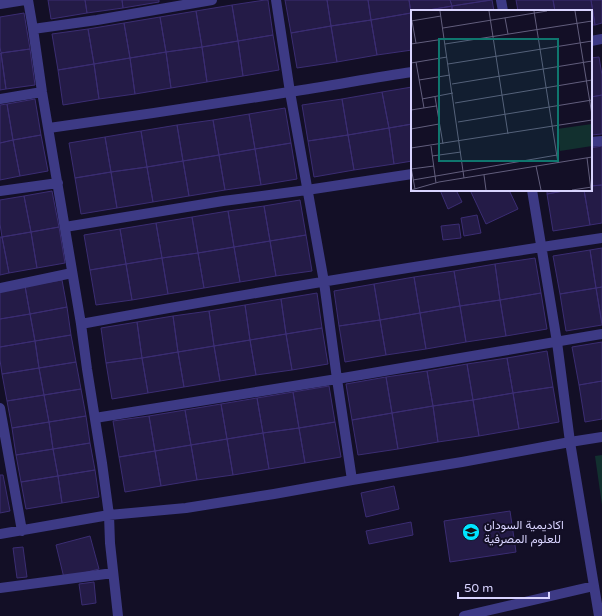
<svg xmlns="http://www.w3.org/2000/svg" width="602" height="616" viewBox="0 0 602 616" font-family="'Varela Round',Vazirmatn,sans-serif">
<rect width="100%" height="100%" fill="#130f26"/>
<path fill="#12302f" d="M602,455V505L595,456Z"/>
<path fill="#241b47" stroke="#3b2d73" d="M48,0H85L87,13L51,19Z
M85,0H122L123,8L87,13Z
M122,0H159V2L123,8Z
M265,0H268L273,35L238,41L232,5Z
M285,0H327L331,26L291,33Z
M327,0H368L371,20L331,26Z
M368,0H409L411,13L371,20Z
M409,0H450L452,6L423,11H412L411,13Z
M450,0H490L452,6Z
M492,0L494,11H452V6Z
M516,0H553L555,11H518Z
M553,0H591L595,25H591V11H555Z
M591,0H602V23L595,25Z
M232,5L238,41L202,47L196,11Z
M452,6V11H423Z
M196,11L202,47L166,52L160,17Z
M24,13L30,49L1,53L0,47V17Z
M411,13L412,50L377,55L371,20Z
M160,17L166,52L130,58L124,23Z
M371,20L377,55L337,62L331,26Z
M124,23L130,58L94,64L88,29Z
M331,26L337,62L297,68L291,33Z
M88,29L94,64L58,70L52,34Z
M273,35L279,70L243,76L238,41Z
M238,41L243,76L207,82L202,47Z
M202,47L207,82L171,88L166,52Z
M30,49L35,85L6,89L1,53Z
M166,52L171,88L135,94L130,58Z
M1,53L6,89L0,90V54Z
M599,57L602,75V95L591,97V58Z
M130,58L135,94L99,99L94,64Z
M94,64L99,99L63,105L58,70Z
M412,87V124L389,128L382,92Z
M382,92L389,128L348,135L342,99Z
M602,95V134L591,135V97Z
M35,99L41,135L13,140L7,104Z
M342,99L348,135L308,141L302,105Z
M7,104L13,140L0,143V105Z
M285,108L291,143L255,149L249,114Z
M249,114L255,149L219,155L213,120Z
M213,120L219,155L183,161L177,125Z
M412,124V161L394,164L389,128Z
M177,125L183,161L147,167L141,131Z
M389,128L394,164L354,170L348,135Z
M141,131L147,167L111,172L105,137Z
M41,135L48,171L20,176L13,140Z
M348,135L354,170L314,177L308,141Z
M105,137L111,172L75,178L69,143Z
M13,140L20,176L0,180V143Z
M291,143L297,179L261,185L255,149Z
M602,146V185L591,186V148Z
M255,149L261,185L225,190L219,155Z
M219,155L225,190L189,196L183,161Z
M183,161L189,196L153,202L147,167Z
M147,167L153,202L117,208L111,172Z
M111,172L117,208L81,214L75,178Z
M602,185V223L590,225L584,190H591V186Z
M440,190H456L462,202L448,209Z
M470,190H509L518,209L486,224Z
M547,190H569L547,194Z
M569,190H584L590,225L553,231L547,194Z
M52,191L59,227L31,232L24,196Z
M24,196L31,232L2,237L0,224V200Z
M300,200L306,235L270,241L264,206Z
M264,206L270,241L234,247L228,211Z
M228,211L234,247L198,253L192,217Z
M477,215L481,233L464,236L461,218Z
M192,217L198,253L162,258L156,223Z
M156,223L162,258L126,264L120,229Z
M459,224L461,238L443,240L441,226Z
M59,227L65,263L37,268L31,232Z
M120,229L126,264L90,270L84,235Z
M31,232L37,268L9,273L2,237Z
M306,235L312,271L276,276L270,241Z
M0,237H2L9,273L0,275Z
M270,241L276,276L240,282L234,247Z
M234,247L240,282L204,288L198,253Z
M602,248V287L596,288L590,250Z
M590,250L596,288L560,294L553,256Z
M198,253L204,288L168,294L162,258Z
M162,258L168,294L132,300L126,264Z
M535,258L541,293L500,300L495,264Z
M126,264L132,300L96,305L90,270Z
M495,264L500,300L460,306L454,271Z
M454,271L460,306L420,313L414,277Z
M414,277L420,313L380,320L374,284Z
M62,280L67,307L30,314L25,286Z
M374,284L380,320L339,326L334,291Z
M25,286L30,314L0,319V291Z
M602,287V323L596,288Z
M596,288L602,325L566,331L560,294Z
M317,293L322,328L286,334L281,299Z
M541,293L547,329L506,336L500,300Z
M281,299L286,334L250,340L245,305Z
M500,300L506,336L466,342L460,306Z
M245,305L250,340L214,346L209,311Z
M460,306L466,342L426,349L420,313Z
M67,307L71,335L35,341L30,314Z
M209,311L214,346L178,352L173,316Z
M420,313L426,349L386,355L380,320Z
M30,314L35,341L0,347V319Z
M173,316L178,352L142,358L137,322Z
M380,320L386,355L345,362L339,326Z
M137,322L142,358L106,363L101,328Z
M322,328L328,364L292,370L286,334Z
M286,334L292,370L256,375L250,340Z
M71,335L76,362L39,368L35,341Z
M250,340L256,375L220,381L214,346Z
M35,341L39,368L2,374L0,360V347Z
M602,342V381L579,385L572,347Z
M214,346L220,381L184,387L178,352Z
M547,351L553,387L513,393L507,358Z
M178,352L184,387L148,393L142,358Z
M142,358L148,393L112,399L106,363Z
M507,358L513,393L473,400L467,364Z
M76,362L81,389L44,395L39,368Z
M467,364L473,400L433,406L427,371Z
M39,368L44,395L7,401L2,374Z
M427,371L433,406L392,413L386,377Z
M386,377L392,413L352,420L346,384Z
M602,381V419L585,422L579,385Z
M329,386L335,422L299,428L293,392Z
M553,387L559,422L519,429L513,393Z
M81,389L86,416L49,422L44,395Z
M293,392L299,428L263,433L257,398Z
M513,393L519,429L479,436L473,400Z
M44,395L49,422L12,428L7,401Z
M257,398L263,433L227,439L221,404Z
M473,400L479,436L438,442L433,406Z
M221,404L227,439L191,445L185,410Z
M433,406L438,442L398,449L392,413Z
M185,410L191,445L155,451L149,416Z
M392,413L398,449L358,455L352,420Z
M86,416L90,443L53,449L49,422Z
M149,416L155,451L119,457L113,421Z
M49,422L53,449L16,455L12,428Z
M335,422L341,457L305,463L299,428Z
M299,428L305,463L269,469L263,433Z
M263,433L269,469L233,475L227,439Z
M227,439L233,475L197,480L191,445Z
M90,443L95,470L58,476L53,449Z
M191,445L197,480L161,486L155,451Z
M53,449L58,476L21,482L16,455Z
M155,451L161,486L125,492L119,457Z
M95,470L99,497L62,503L58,476Z
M0,475H3L10,511L0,513Z
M58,476L62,503L26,509L21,482Z
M394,486L399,509L366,517L361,493Z
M510,511L516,552L450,562L444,521Z
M411,522L413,535L369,544L366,531Z
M90,536L99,569L64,578L56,545Z
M23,547L27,577L17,578L13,548Z
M94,582L96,603L82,605L79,584Z"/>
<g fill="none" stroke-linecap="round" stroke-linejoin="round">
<path stroke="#3d3a85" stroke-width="10" d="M28,0L33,29L42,92L81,324L87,369L102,463L109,515L110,543L118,616
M276,0L290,92L324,282L337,379L352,480
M501,0L503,11
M0,4L25,0
M33,29L97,20L212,0
M591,41L602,39
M0,99L42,92
M49,128C129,117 209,105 289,92C330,86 371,78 412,72
M591,142L602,141
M532,190L557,342L570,442L599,616
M0,191L58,183
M65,227L223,201L307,190L412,174
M0,288L72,273
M81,324C254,292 428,264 602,238
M0,408L22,531
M95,418L337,379L602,334
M0,534L109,515L186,508L274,494L352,480L462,462L570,442L602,437
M0,588L113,573
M464,616L594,586"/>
</g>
<defs>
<symbol id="university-disc" viewBox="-11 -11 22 22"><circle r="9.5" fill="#00e5ff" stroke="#130f26"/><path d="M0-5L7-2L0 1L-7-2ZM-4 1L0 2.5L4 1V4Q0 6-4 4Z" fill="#111"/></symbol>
</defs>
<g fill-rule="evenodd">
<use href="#university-disc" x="461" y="522" width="20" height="20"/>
</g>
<g text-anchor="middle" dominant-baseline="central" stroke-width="4" stroke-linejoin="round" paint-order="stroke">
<g font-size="12" fill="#d9d4ff" stroke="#130f26" text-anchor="start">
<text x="484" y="525">اكاديمية السودان<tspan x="484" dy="14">للعلوم المصرفية</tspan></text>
</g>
</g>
<g transform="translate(411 10)">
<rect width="181" height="181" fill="#130f26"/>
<path d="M181,114V136L149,141L146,119Z" fill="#12302f"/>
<path fill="none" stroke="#625e7d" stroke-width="1" d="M29,1L53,168M78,1L97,124M123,1L147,153M164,1L181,105M94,8L97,24M0,11L30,6M1,11L5,33M32,18L136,1M0,34L33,29M34,34L181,11M5,52L13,98M0,53L36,47M37,54L181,31M8,70L39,65M41,74L181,51M24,87L32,134M11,89L42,83M44,93L181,70M0,100L25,96M47,112L181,90M0,119L28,114M20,136L25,173M0,138L181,110M21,146L50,142M176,148L180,180M125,156L130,180M0,157L4,179M0,159L23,156M73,165L75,180M2,170L146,145M0,180L28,172L181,147M161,180L181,177"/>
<path fill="#0f766e" fill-opacity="0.15" stroke="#0f766e" stroke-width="2" d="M28,29H147V151H28Z"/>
<rect width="181" height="181" fill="none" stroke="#d9d4ff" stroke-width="2"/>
</g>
<path d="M458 592v6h91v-6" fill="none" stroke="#d9d4ff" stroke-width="2"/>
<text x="464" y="592" font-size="12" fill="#d9d4ff" stroke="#130f26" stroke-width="3" paint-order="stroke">50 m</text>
</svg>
